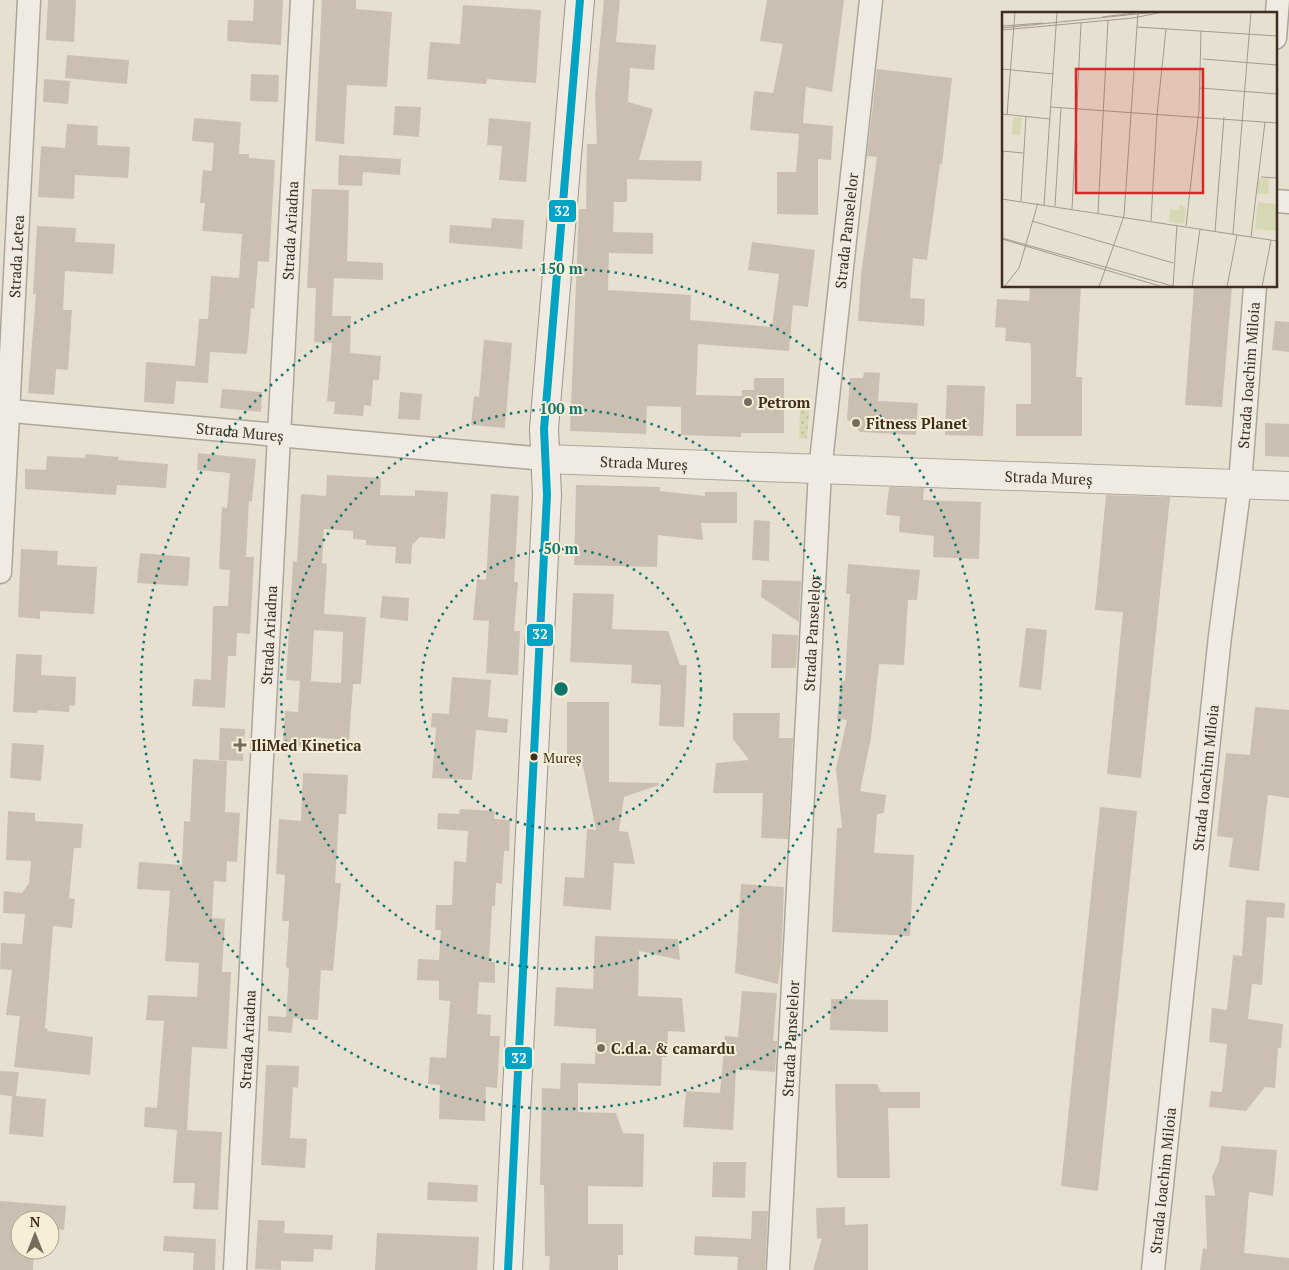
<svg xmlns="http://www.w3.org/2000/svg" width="1289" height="1270" viewBox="0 0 1289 1270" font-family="'PT Serif',serif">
<defs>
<pattern id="grass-dots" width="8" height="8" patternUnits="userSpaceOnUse" patternTransform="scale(1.25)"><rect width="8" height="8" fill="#d6d7b3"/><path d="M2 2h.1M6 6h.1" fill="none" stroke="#b9b99a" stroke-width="1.8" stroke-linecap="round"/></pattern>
</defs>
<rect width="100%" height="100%" fill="#e7e0d1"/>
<path fill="url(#grass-dots)" d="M810,399L807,439L799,438L800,408L804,401Z"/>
<path fill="#cbbfb2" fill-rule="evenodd" d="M48,0H76L74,42L46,40Z
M254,0H283L281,45L227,41L228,20L253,21Z
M322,0H356V9L392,12L387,87L347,85L344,144L315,141Z
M604,0H620L616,42L656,45L654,70L630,68L628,102L653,109L639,160L702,161L701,181L627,179V202H614L613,232L653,233V254L609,253L608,290L691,295L690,320L772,327L779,274L748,270L752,242L815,250L808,307L793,305L789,351L698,344L696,395L742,396V390H754V378H784V433H741V437L681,435V407L647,406L646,434L570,431L579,209H586L587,144H597L595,96Z
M767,0H844L832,92L806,87L803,123L833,126L831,160L818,159V215L777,214V172H796L799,134L750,130L754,91L773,93L783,44L760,41Z
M463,5L541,10L536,83L487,79L486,84L427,79L430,42L460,44Z
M67,55L129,60L127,84L65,78Z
M877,69L952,78L942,165L940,164L927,260L913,258L910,298L925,299L924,326L858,321L861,275L877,157L867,156Z
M251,74L279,75L278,102L250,101Z
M44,79L70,81L68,104L43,102Z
M395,106L421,107L419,137L393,135Z
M194,118L241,122L239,154H249V158L275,160L269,262L258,261L254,309L251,308L247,354L210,352L208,383L176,381L174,404L144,402L146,362L195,366L199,319H208L211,276L239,278L242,234L202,231L205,203H200L203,170L212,171L214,143L192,141Z
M489,118L531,122L526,182L499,180L502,146L487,145Z
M67,124L98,126L97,145L130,147L128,178L75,175L74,199L38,197L41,146L65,148Z
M339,155L401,159L400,175L363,172L362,186L338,185Z
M312,189L349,190L347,261L383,263V280L334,278L332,316H351L350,353L381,356L379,380H373L371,406L364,405L363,416L334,414L335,402L327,401L332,343L314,342L316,288H307Z
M492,218L524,220L522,249L449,243L450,225L491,228Z
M37,226L76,228L75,242L115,244L113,274L65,271L63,310H72L68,370L56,369L54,395L28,393L36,294H33Z
M1030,286H1081L1076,377H1082V436H1016V404H1031V348L1030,343L1005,341L1006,328L995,327L997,299L1029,301Z
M1194,286H1232L1222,407L1185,405Z
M1275,321L1289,322V352L1272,350Z
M484,340L512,343L505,428L471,425L474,396L479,397Z
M864,372L880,373L878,401L918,403L916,435L860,432L847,419L850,378H863Z
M947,385L985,386L983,436L945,435Z
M222,389L262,392L261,412L220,408Z
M400,392L422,394L420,420L398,419Z
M1265,423L1289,424V457L1265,456Z
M198,453L256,459L252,501H249L246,557H254L250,634L237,633L236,656H228L225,708L192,706L194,679L211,680L213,606H228L230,570L219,569L222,507L227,508L230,473L197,470Z
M85,454L119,457L118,460L168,464L166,488L117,485L116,495L25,489V469L46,470L47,456L85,458Z
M327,475L381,478L380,495L415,496V490L448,492L445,539L420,537L412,545L411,564L395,563L396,547L366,545V540L353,539V531L324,529L322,563L327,564L324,614L366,617L361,684H353L349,740L311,737L310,747L283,745L285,711L298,712L300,681L286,680L293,561L297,562L301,494L326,496ZM314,630L343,632L341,683L304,681H311Z
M576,485L660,487V491L705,496V492H737V523H701L703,540L658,535L657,567L574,565Z
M889,487L924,488L923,500L981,502L979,559L933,557L934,536L899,532L900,516L886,515Z
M491,494L519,496L514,582H518L514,631H520L518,675L486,673L489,621L473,620L477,579L486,580Z
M1106,495L1170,497L1141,778L1107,774L1123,612L1095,610Z
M754,520L770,521L769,561L752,560Z
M21,549L58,551L57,565L97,567L94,614L40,611V619L18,617Z
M140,553L190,557L188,586L137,583Z
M848,564L920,570L917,600H908L904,665L879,664L871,738L860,791L886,795L884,813L877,814L874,853L914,855L910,936L832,932L837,828H842L836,769L847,720L837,719L841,681H845L850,594H846Z
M762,580L801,581L799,622L761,597Z
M573,593L614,594L612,629L668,631L680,665H687L684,727L659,726L661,685L631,683L632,665L570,662Z
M382,596L409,598L408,621L380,618Z
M1026,628L1047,630L1041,690L1019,687Z
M772,634L798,635L796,668H771Z
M16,654L42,655L41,675L76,677L75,706L70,705L69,712L38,710L37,713L13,712Z
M452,677L491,680L488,717L508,719L507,733L476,730L472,780L432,778L436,728L431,727L432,713L449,714Z
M567,702H609V782L659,783V785L624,797L619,831L628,832L635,864L614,863L611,910L563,906L565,877L584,878L587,829L596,830L582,762H567Z
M1255,707L1289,710V798L1268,795L1259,871L1229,867L1233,838L1217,836L1226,753L1250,755Z
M733,713H780L779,738H793L788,839L761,838L763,793H713L716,763L749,760L733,739Z
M220,728L245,729L243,761L219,760Z
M12,743L44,745L41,781L10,778Z
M193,759L227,761L225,812L240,813L237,862L227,861L226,882L214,881L212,918L225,919L222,972H231L227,1049L192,1047L187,1130L222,1132L218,1210L193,1209L195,1183H173L177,1130L144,1127L145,1107L157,1108L164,1021L146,1020L148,995L197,997L199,963L165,961L170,891L137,889L139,862L182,865L184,821L190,822Z
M303,773L348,775L346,814H339L335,883H341L333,971L321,970L318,1020L293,1018L292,1033L268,1031V1016L286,1017L289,968L286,967L289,921H282L285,875L276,874L279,819L301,821Z
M1100,807L1137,811L1098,1191L1061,1186Z
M460,809L495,811L494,819L510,820L509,851H504L502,884L496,883L495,906H492L489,962H495V983L479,982L477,1014L491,1015L490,1036H500L497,1088L486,1087L485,1121L439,1119L440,1085L428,1084L430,1057L446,1058L450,1001L439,1000V981L417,980L418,959L439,960L441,930H435L436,905H452L454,861L466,862L468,831L437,829L438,813L459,814Z
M8,811L35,813V821L83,824L81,848H74L69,898L75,899L72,928L53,926L45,1028L48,1029L47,1031L93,1037L90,1075L14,1067L20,1016L6,1015L12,970L0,969L1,943L22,944L25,914L3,913L4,891L22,893L29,883L31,861L6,860Z
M741,884L784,887L781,962L778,984L735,973Z
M1246,900L1285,903L1284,918L1267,917L1262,985L1252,984L1248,1019L1283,1024L1281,1048H1278L1275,1088L1265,1087L1246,1111L1209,1107L1211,1091L1222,1092L1227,1044L1209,1042L1212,1008L1227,1010L1233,955L1242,956Z
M595,936L678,939L680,960L639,951L638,996L682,998L685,1032L668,1031L667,1057H662L661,1086L578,1083V1112L616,1113L623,1133L644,1134L643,1187L588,1186V1224H623V1255H618V1270H549L550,1256H545L544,1185H540L542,1088L560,1089L561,1063L595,1064L596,1029L554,1026L556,987L593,989Z
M742,991L777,993L773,1041H777L775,1072L736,1069L733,1130L683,1127L686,1091L720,1093L725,1036L738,1037Z
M831,999L888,1000V1032L830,1030Z
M266,1065L299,1066L298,1088L293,1087L290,1138L307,1139L305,1168L261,1165Z
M0,1071L19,1072L16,1096L46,1099L43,1137L9,1134L12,1096L0,1095Z
M835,1084H877L881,1092H920V1108H888L890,1178H837Z
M1221,1146L1277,1150L1273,1196L1249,1192L1244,1253L1289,1258V1270H1200L1203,1248L1207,1249L1205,1195L1215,1196L1212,1177L1219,1161Z
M713,1162H746L745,1198L712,1197Z
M428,1182L478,1185L477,1202L427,1200Z
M0,1201L66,1206L64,1230L50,1228V1220H20V1250H34L33,1270H0Z
M845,1207V1225L868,1224V1270H813L822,1238L817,1239L816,1208Z
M752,1211H768L765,1270H737L738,1257L694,1255L695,1236L751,1239Z
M258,1220L285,1221L284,1233L333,1235L332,1250L314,1249L313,1262L281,1261V1270L255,1269Z
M377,1233L479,1237L477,1270H375Z
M164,1236L216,1239L215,1270H193L194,1253L163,1251Z"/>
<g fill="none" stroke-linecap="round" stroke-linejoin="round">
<defs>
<g id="minor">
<path d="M1275,38L1278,0"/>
<path d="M1275,201L1289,202"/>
<path id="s1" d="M0,410L545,459"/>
<path id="s2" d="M0,572L29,0"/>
<path id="s3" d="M235,1270L302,0"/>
<path id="s4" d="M778,1270L820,471L871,0"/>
<path id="s5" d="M1153,1270L1220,636L1240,484L1255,286"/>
</g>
<g id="tertiary">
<path id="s6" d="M545,459L1289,486"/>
</g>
<path id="secondary" d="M508,1270L547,495L544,429L580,0"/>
</defs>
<use href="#minor" stroke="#ada599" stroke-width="25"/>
<use href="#tertiary" stroke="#ada599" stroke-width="30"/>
<use href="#secondary" stroke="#9c958a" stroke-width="30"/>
<use href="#minor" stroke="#efebe3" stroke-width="22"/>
<use href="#tertiary" stroke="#efebe3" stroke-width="28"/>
<use href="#secondary" stroke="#efebe3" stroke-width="28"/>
<defs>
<path id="bus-1" d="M508,1270L547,495L544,429L580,0"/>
</defs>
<use href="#bus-1" stroke="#f7eed8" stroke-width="11"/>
<use href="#bus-1" stroke="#03a3c5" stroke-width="8"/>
</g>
<g fill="none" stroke="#0f766e" stroke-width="2.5" stroke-dasharray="2.5 5">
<circle cx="561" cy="689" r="140"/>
<circle cx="561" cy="689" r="280"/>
<circle cx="561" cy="689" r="420"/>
</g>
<g fill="#786c5e" stroke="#f7eed8" stroke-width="2">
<circle cx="748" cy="402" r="5"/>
<circle cx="856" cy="423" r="5"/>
<path d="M237.5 737.5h5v5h5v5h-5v5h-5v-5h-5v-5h5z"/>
<circle cx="601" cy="1048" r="5"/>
</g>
<circle fill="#3d2e20" stroke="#f7eed8" stroke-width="2" cx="534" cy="757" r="4.5"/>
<g text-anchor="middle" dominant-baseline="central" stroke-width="4" stroke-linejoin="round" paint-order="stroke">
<g font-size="14" fill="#3d2e20" stroke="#f7eed8" text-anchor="start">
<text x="543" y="757">Mureș</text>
</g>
<g font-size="15" fill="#3d2e20" stroke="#f7eed8">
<text stroke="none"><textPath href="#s3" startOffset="1041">Strada Ariadna</textPath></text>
<text stroke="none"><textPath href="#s4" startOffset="1042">Strada Panselelor</textPath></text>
<text stroke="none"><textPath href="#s2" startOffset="316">Strada Letea</textPath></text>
<text stroke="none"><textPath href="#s5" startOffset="900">Strada Ioachim Miloia</textPath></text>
<text stroke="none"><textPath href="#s1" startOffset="241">Strada Mureș</textPath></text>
<text stroke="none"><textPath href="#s6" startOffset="99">Strada Mureș</textPath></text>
<text stroke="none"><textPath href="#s6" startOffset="504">Strada Mureș</textPath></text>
<text stroke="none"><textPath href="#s4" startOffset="638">Strada Panselelor</textPath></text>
<text stroke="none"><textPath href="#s3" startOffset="636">Strada Ariadna</textPath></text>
<text stroke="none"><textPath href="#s5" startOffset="495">Strada Ioachim Miloia</textPath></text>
<text stroke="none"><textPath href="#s4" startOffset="232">Strada Panselelor</textPath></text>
<text stroke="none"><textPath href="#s3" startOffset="231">Strada Ariadna</textPath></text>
<text stroke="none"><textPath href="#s5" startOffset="90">Strada Ioachim Miloia</textPath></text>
</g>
<g font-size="15" font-weight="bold" fill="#3d2e20" stroke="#f7eed8" text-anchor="start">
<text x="758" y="402">Petrom</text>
<text x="866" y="423">Fitness Planet</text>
<text x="251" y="745">IliMed Kinetica</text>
<text x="611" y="1048">C.d.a. &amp; camardu</text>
</g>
</g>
<g transform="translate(1002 12)">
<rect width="275" height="275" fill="#e7e0d1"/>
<path d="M11,105L20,106L18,123H10ZM256,166L267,167L266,182H255ZM178,192L184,196L182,212L167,210L168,197L177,198Z" fill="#d6d7b3"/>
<path d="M256,190L275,192L274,219L253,217Z" fill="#d6d7b3"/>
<path fill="none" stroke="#a3998a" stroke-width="1" d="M100,5L140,0M0,14L41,11M135,15L275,24M0,16L154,0M0,18L131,6L161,0M201,47L275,53M0,57L51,62M198,76L275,82M49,95L275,111M0,102L48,107M5,103L13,0M0,139L21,141M0,159L1,139M259,165L275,166M0,187L275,229M19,189L24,104M42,193L55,0M53,194L59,96M70,197L79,11M96,201L106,8M30,209L171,251M149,209L155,103L164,17M184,214L197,98L199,19M213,220L222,105M231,222L249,0M249,225L263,110M0,226L174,275M0,227L161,275M2,275L17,256L36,191M97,275L122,204L136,0M171,275L175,213M190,275L198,217M225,275L235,223M260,275L269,228"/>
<path fill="#d62828" fill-opacity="0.15" stroke="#d62828" stroke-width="2.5" d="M74,57H201V181H74Z"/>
<rect width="275" height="275" fill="none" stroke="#3d2e20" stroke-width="2.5"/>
</g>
<circle cx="561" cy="689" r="8" fill="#0f766e" stroke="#f7eed8" stroke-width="2.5"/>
<g font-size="15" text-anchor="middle" font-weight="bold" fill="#0f766e" stroke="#f7eed8" stroke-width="4" stroke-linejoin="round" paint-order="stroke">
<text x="561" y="274">150 m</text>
<text x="561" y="414">100 m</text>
<text x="561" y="554">50 m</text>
</g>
<g stroke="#f7eed8" stroke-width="2">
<rect x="548" y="199" width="29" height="24" rx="5" fill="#03a3c5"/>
<rect x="526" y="623" width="28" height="24" rx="5" fill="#03a3c5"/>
<rect x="504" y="1046" width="29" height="24" rx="5" fill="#03a3c5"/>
</g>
<g font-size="14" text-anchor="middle" font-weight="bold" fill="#fff">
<text x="562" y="216">32</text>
<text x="540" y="639">32</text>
<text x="519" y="1063">32</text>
</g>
<g transform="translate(35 1235)"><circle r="24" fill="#f7eed8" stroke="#ada18e"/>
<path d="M0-4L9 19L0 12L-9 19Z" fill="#786c5e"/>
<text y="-8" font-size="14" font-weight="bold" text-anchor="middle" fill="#3d2e20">N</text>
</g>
</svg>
